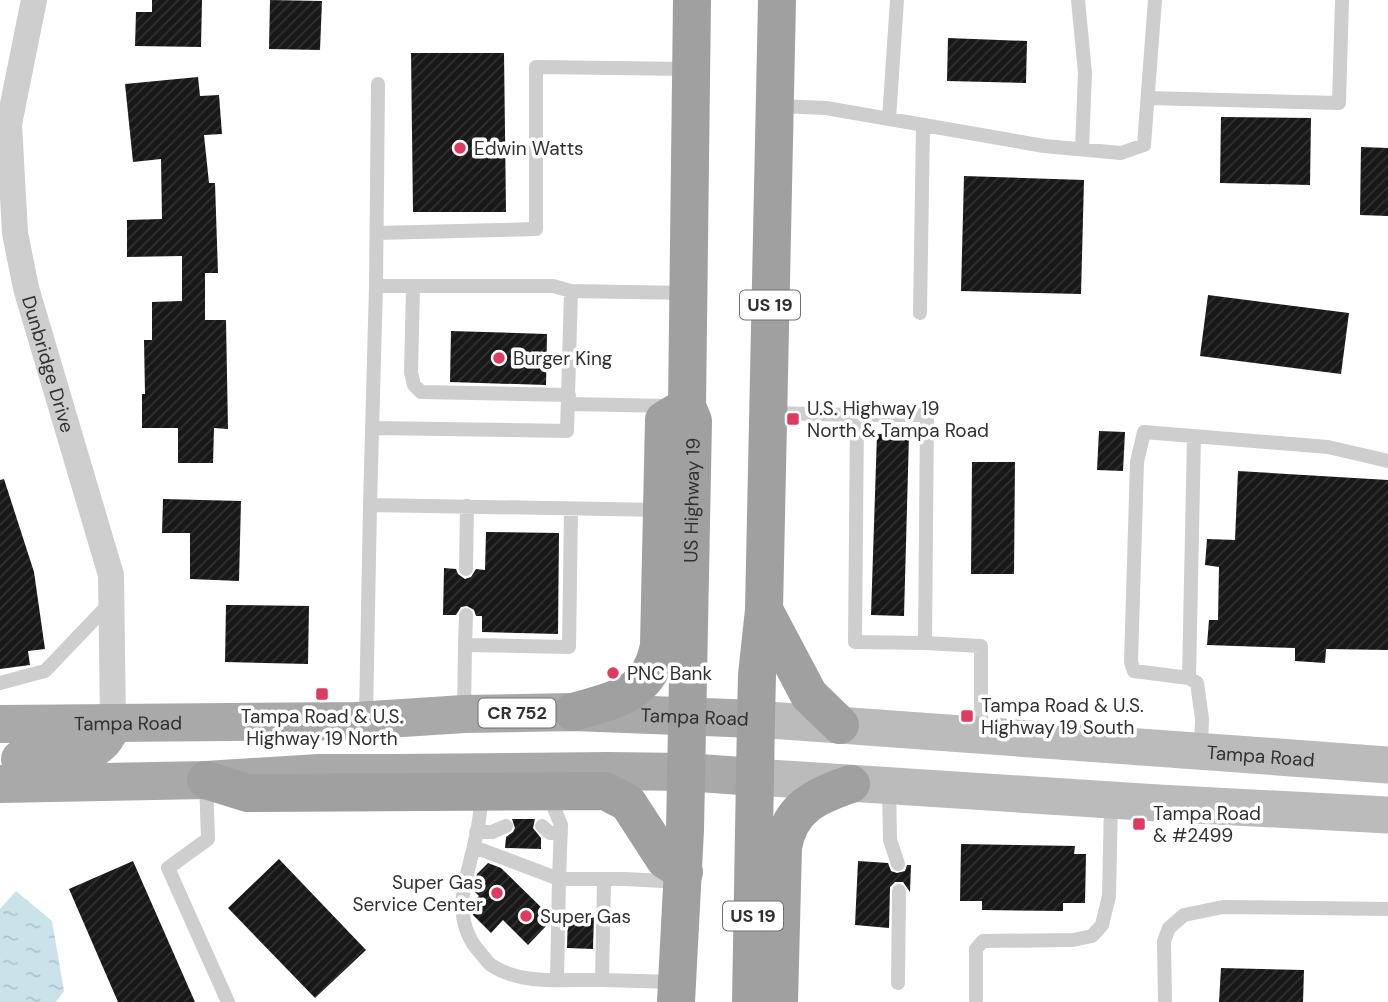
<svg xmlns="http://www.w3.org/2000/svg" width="1388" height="1002" viewBox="0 0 1388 1002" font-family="'DM Sans',sans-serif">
<defs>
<pattern id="water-ripples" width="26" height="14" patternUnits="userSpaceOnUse" patternTransform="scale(1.75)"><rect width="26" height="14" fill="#cae3ea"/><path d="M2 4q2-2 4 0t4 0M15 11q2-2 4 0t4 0" fill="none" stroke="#aec3c9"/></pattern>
<pattern id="building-hatch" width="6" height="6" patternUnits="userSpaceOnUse" patternTransform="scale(1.75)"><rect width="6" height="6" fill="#181818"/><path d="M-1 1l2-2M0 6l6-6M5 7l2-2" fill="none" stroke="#313131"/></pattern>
</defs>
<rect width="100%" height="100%" fill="#fff"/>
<path fill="url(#water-ripples)" d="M16,891L52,921L64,991L56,1002H0V909Z"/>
<path fill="url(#building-hatch)" d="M152,0H202L201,47L135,46L136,12H152Z
M270,0L322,1L320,50L269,49Z
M948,38L1027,41L1026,83L947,81Z
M411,53H504L506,212H413Z
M198,77L200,96L219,95L222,134L204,135L209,183H215L218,273H205V320H226L228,429L214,428L213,463H178V428H142V394H145L144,340H152V302L182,301V256L127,257V220L162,219L161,159L133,162L125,84Z
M1221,117L1311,118L1310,185L1220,183Z
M1361,147L1388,148V216L1360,215Z
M964,176L1084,180L1081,294L961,291Z
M1208,295L1349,313L1341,374L1200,356Z
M451,331L547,334L546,385L450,382Z
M1099,431L1125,432L1123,471L1097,470Z
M877,434L909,435L904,616L871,615Z
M972,462H1015L1014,574H971Z
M1238,471L1388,480V650L1326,649L1325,663L1295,661V648L1207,645L1209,620H1218L1219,567L1205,565L1207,539L1235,540Z
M4,479L34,572L45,649L28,651L30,665L0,669V480Z
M163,499L241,501L239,581L190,579V533H162Z
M486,532L559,533L558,634L482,632V616H476L474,610L467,606L461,607L456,615H443L444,568L456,569L458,574L465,579L471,577L476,569L485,570Z
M226,605L309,606L308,664L225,662Z
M512,819H535L533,828L541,838V849L505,848L506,837L513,832L515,828Z
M961,844L1075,846L1074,854H1086L1085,903H1063V911L982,910V901H960Z
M279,859L366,950L315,998L228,908Z
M133,861L195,1002H118L69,889Z
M858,861L888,863L891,871L897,873L905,871L907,865H911L910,892L903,882H895L890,887L889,928L855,925Z
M488,863L501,868L549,915L548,924L528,945L503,920L491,933L473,915L472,903L479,896L473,890L477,874Z
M568,912L594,913L593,949L567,948Z
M1221,968L1304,970L1303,1002H1219Z"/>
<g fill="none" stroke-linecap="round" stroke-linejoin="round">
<path stroke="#cecece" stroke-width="14" d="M1078,0L1085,73L1082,149
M378,84L376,286L370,505L661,510
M1148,98L1339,103L1342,0
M777,106L826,108L1044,146L1121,153L1144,145L1155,0
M889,119L897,0
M377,233L536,229V67L689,69
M376,286H553L571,291L688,293
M413,287L411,372L414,385L421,392L569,395
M920,313L923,125
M569,404L669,406
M769,413L857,415L855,642L925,643
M857,415H927L925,643L981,646V735
M372,428L567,431L571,291
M466,569L467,506
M465,645L466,615
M1189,678L1194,436
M0,683L45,671L111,602
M464,714L465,645L569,647L571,509
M366,717L370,505
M1201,749L1202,719L1197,683L1189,678L1134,671L1131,662L1137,462L1144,432L1328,447L1388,461
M206,781L208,839L168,868L228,1002
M889,787L890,840L898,864
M480,792C483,822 471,854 465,883C460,906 462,930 477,949C482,954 486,961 491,965C522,986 567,979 602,980
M552,793V803L561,825L559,879H625L681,882
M542,826L550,833H561
M476,832H492L506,826
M474,847L559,879L557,979
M604,881L602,980L675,982
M898,983L899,891
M976,1002V949L983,941L1073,940L1092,936L1102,925L1109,896L1111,802
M1165,1002L1164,941L1169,928L1184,915L1223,907L1388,909"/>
<path stroke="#cecece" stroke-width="26" id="s1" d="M34,0L9,124L15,233L26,288L111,575L113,724"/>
<g stroke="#bbb" stroke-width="37">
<path id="s2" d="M756,719L1388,765"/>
<path d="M755,777L1158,803L1388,815"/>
</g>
<g stroke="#a9a9a9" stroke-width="38">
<path id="s3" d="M0,724L356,721L464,714L573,712L756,719"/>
<path d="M20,759C45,759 81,762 101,743C106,739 110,730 113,724"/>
<path d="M0,784L206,780L319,773H396L608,771L686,772L755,777"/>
</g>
<g stroke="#a0a0a0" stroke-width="38">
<path d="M764,610L809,695L840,725"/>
<path d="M573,712C615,700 651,694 659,645L664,420L687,406"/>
<path d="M206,780L248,793L605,791L628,803L665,860L684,872"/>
<path id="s4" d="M676,1002L685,830L693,421L687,406L692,0"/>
<path d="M751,1002L756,719L757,675L764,610L777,0"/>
<path d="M779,1002L783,847C790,807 816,796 851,784"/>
</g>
</g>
<g fill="#df3b61" stroke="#fff" stroke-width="2.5">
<circle cx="460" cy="148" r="7"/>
<circle cx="499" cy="358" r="7"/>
<rect x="786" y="412" width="14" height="14" rx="3.5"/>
<circle cx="613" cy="673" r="7"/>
<rect x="315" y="687" width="14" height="14" rx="3.5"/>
<rect x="960" y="709" width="14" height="14" rx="3.5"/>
<rect x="1132" y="817" width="14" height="14" rx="3.5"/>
<circle cx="497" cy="893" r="7"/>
<circle cx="526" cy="916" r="7"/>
</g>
<g text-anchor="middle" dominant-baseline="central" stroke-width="7" stroke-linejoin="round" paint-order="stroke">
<g fill="#fff" stroke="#6f6f6f" stroke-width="2">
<rect x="740" y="290.5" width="60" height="29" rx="5"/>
<rect x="478.5" y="698.5" width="77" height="29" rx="5"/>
<rect x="723" y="901.5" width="60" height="29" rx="5"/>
</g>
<g font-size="18" font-weight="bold" fill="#313131">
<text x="770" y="305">US 19</text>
<text x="517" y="713">CR 752</text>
<text x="753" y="916">US 19</text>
</g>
<g font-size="19" fill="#313131" stroke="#fff" text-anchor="start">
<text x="474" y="148">Edwin Watts</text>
<text x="513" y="358">Burger King</text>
<text x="807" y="408">U.S. Highway 19<tspan x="807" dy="22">North &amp; Tampa Road</tspan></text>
<text x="627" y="673">PNC Bank</text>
<text x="981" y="705">Tampa Road &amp; U.S.<tspan x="981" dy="22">Highway 19 South</tspan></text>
<text x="322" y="716" text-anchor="middle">Tampa Road &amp; U.S.<tspan x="322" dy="22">Highway 19 North</tspan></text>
<text x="1153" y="813">Tampa Road<tspan x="1153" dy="22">&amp; #2499</tspan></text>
<text x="483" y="882" text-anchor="end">Super Gas<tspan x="483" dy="22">Service Center</tspan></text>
<text x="540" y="916">Super Gas</text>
</g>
<g font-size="19" fill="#313131" stroke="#fff">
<text stroke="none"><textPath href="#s1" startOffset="371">Dunbridge Drive</textPath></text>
<text stroke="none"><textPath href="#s4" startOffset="502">US Highway 19</textPath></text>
<text stroke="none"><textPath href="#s3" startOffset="695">Tampa Road</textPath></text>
<text stroke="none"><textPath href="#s3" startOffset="128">Tampa Road</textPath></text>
<text stroke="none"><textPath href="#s2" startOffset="506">Tampa Road</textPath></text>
</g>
</g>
</svg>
